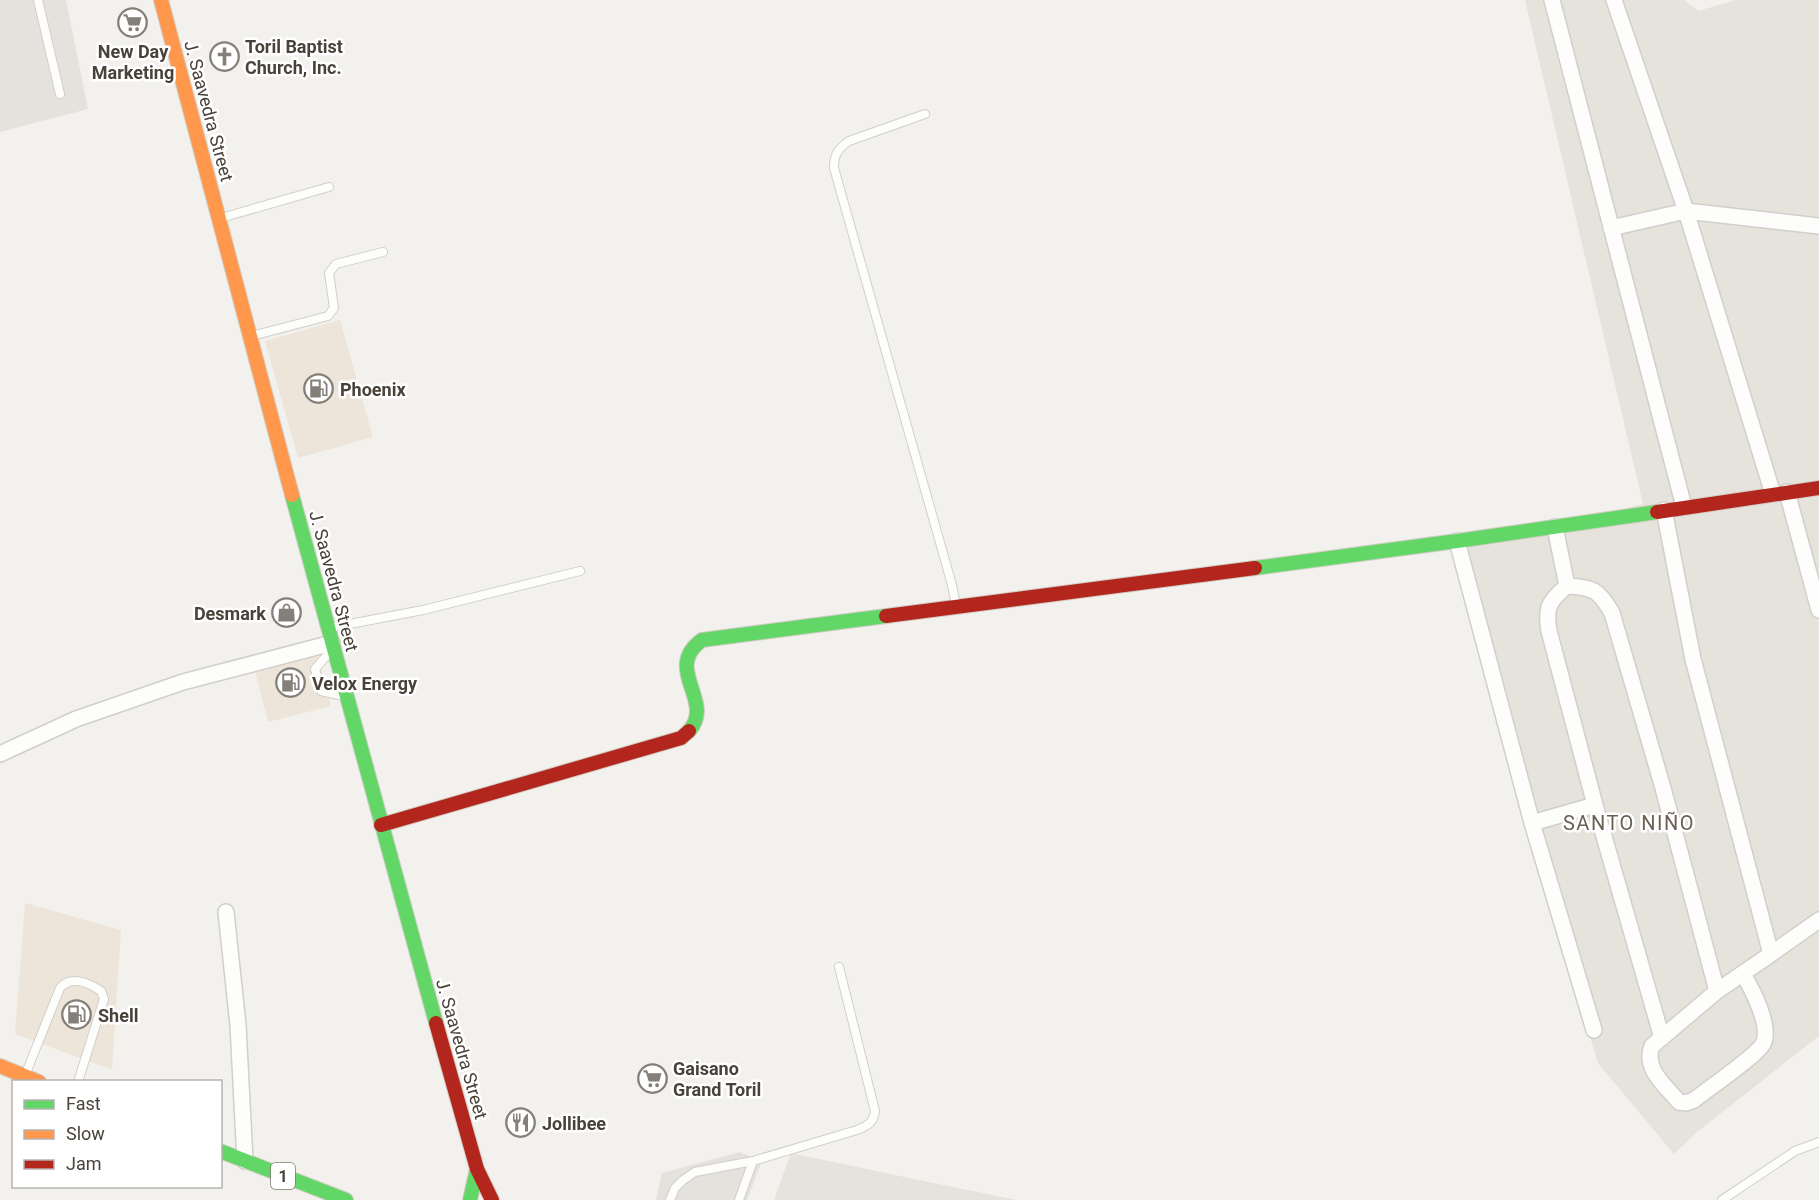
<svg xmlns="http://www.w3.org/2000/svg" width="1819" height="1200" viewBox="0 0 1819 1200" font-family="Roboto,sans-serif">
<rect width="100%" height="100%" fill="#f3f1ed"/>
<path fill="#e6e2dc" d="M1525,0H1684L1698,11L1736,0H1819V1036L1697,1132L1674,1154L1598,1063L1526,826L1465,548L1643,504Z
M791,1153L909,1178L1017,1200H774Z"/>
<path fill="#ede5da" d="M340,320L373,437L298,458L265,341Z
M317,655L331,706L268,722L255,671Z
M25,903L121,930L112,1070L15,1034Z"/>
<path fill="#e5e1dd" d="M0,0H66L88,109L0,132Z"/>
<path fill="#e5e2de" d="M740,1152L762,1161L747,1200H656L662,1173Z"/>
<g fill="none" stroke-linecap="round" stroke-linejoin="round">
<defs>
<path id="lane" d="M38,0L60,94
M925,114L849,141C838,149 834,154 834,168L952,585L956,605
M221,218L329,187
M252,336L328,316L334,308L329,273L336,264L383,252
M329,628L423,610L580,571
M330,652L315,669L321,691L343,696
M26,1073L60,988C71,975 89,983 101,991L104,999L78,1082
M670,1200L675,1188L683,1180L695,1172L753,1161L857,1130C869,1125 873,1123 875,1111L839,967
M739,1200L753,1161
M1722,1200L1795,1151L1819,1142"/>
<path id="street" d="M1552,0L1684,507
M1614,0L1686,211L1773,494
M1611,228L1686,211L1819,226
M1787,492L1819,610
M1664,510L1693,659L1771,954L1717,991L1652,1046C1643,1069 1665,1085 1679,1102L1686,1103L1694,1100C1708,1089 1756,1056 1763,1044C1772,1027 1752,989 1743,974
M1555,527L1567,586
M1457,541L1532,823L1594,1030
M0,754L76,719L183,682L332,643
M1532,823L1595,805
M226,912L238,1025L245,1161
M1771,954L1819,920
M1662,1038L1595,805L1549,631C1545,607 1549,601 1567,586C1593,587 1599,590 1612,613L1663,788L1717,991"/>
<path id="fast" d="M292,495L436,1023
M1255,568L1457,541L1657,512
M689,731C716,701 662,669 702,640L886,616
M220,1151L346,1200
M470,1200L477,1169"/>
<path id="slow" d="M161,0L292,495
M0,1066L39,1082"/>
<path id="jam" d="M1657,512L1819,488
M886,616L1255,568
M381,825L681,738L689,731
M436,1023L477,1169L492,1200"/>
</defs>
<use href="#lane" stroke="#d1cfcb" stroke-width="10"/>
<use href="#street" stroke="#d1cfcb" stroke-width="18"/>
<use href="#fast" stroke="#d2cdc4" stroke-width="16"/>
<use href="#slow" stroke="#d2cdc4" stroke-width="16"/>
<use href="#jam" stroke="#d2cdc4" stroke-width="16"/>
<use href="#lane" stroke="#fdfdfc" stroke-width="8"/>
<use href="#street" stroke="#fdfdfc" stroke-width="15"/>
<use href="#fast" stroke="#63d668" stroke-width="14"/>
<use href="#slow" stroke="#ff974d" stroke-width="14"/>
<use href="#jam" stroke="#b3261e" stroke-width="14"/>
</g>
<defs>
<symbol id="supermarket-ring" viewBox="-11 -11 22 22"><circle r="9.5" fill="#fff" stroke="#847f78" stroke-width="1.5"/><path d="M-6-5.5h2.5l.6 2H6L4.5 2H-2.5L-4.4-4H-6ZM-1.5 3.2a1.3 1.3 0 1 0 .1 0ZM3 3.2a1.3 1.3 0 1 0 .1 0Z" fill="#847f78"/></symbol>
<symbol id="church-ring" viewBox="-11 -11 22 22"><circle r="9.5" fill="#fff" stroke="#847f78" stroke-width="1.5"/><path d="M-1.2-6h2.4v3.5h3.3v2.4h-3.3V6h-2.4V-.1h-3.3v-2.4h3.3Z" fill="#847f78"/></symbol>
<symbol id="fuel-ring" viewBox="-11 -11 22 22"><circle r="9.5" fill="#fff" stroke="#847f78" stroke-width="1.5"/><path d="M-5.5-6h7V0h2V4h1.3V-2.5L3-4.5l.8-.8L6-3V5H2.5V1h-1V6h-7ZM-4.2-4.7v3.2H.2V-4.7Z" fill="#847f78"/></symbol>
<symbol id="shop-ring" viewBox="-11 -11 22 22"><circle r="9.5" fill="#fff" stroke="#847f78" stroke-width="1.5"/><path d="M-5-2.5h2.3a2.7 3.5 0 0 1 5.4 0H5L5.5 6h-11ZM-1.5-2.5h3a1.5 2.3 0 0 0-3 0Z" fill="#847f78"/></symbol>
<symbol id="restaurant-ring" viewBox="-11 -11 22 22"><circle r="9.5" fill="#fff" stroke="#847f78" stroke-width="1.5"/><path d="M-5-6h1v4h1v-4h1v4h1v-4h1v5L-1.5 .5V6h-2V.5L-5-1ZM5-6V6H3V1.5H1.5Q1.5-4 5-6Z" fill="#847f78"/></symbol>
</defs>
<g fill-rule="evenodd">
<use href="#supermarket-ring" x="116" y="6" width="33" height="33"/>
<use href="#church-ring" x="208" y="40" width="33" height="33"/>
<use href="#fuel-ring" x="302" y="372" width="33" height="33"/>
<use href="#shop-ring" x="270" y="596" width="33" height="33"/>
<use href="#fuel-ring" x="274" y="666" width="33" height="33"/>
<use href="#fuel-ring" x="60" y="998" width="33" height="33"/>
<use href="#supermarket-ring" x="636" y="1062" width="33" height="33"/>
<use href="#restaurant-ring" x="504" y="1106" width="33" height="33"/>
</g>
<g text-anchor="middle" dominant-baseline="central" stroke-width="5" stroke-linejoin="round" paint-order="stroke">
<rect fill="#fff" stroke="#807b74" stroke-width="1.5" x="271" y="1163" width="24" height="26" rx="4.5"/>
<g font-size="16" font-weight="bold" fill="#494239">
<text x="283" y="1176">1</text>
</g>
<g font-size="18" font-weight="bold" fill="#494239" stroke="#fff" text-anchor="start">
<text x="245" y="46">Toril Baptist<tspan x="245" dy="21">Church, Inc.</tspan></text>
<text x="133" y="51" text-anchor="middle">New Day<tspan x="133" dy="21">Marketing</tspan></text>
<text x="340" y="389">Phoenix</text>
<text x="266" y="613" text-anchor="end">Desmark</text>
<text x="312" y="683">Velox Energy</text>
<text x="98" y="1015">Shell</text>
<text x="673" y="1068">Gaisano<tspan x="673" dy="21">Grand Toril</tspan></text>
<text x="542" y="1123">Jollibee</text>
</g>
<g font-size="18" fill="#494239" stroke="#fff">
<text transform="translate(209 111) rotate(75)">J. Saavedra Street</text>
<text transform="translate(334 581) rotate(75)">J. Saavedra Street</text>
<text transform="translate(462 1049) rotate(74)">J. Saavedra Street</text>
</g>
<g font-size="20" letter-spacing="1.5" fill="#6b5f51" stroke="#fff">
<text x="1629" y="823">SANTO NIÑO</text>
</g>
</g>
<rect x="12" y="1080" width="210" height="108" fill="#ffffff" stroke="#b6b3b0" stroke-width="1.5"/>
<rect x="24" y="1100" width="30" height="9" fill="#63d668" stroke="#b6b3b0" stroke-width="1.5"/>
<text x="66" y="1110" font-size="18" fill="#494239">Fast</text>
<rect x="24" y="1130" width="30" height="9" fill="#ff974d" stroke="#b6b3b0" stroke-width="1.5"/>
<text x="66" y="1140" font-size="18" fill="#494239">Slow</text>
<rect x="24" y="1160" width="30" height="9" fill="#b3261e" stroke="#b6b3b0" stroke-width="1.5"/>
<text x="66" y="1170" font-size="18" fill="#494239">Jam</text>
</svg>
